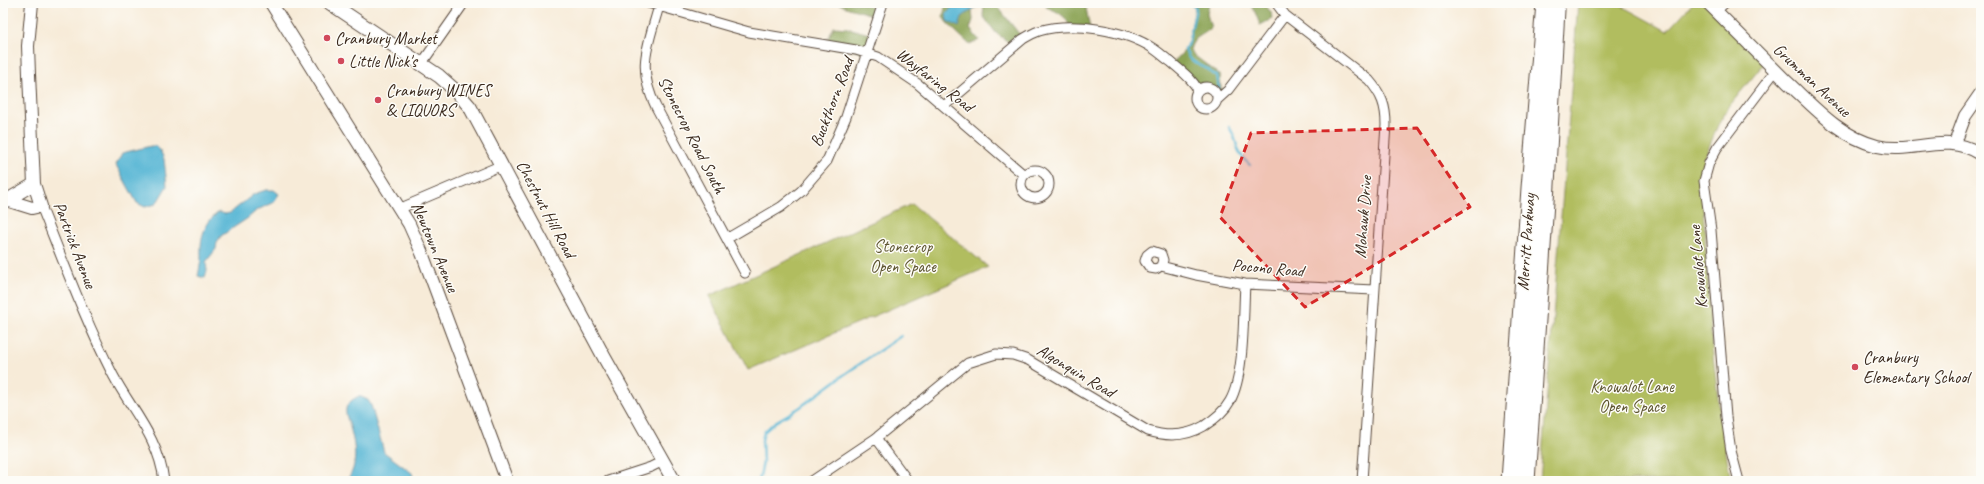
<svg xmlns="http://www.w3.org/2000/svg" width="1984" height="484" viewBox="0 0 1984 484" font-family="Caveat,sans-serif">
<rect width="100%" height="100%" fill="#fdfcf7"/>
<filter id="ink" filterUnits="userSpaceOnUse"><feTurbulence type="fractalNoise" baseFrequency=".025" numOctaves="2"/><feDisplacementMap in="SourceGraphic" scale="8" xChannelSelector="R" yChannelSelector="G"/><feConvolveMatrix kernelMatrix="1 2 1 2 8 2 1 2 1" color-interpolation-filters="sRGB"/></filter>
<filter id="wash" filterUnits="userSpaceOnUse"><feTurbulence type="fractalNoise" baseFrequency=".012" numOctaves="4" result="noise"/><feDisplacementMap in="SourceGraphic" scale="16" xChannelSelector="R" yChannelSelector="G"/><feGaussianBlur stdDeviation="0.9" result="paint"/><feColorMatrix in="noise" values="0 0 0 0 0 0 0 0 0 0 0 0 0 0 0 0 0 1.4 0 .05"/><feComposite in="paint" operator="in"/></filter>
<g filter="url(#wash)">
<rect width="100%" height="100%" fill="#f7ebd8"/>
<path fill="#b1bd5f" stroke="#76743e" d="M1578,3H1616L1667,31L1693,3H1717L1735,26L1766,61L1730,105L1718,125L1705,157L1702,190L1712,347L1721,423L1731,481H1540Z
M912,204L988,267L748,370L709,296Z"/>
<path fill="#8ca456" stroke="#64673a" d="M838,3H861L875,9L873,16C861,10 849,10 838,3Z
M946,3H995L1023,39L1014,46L996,33L983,16L984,6L976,7L972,10L973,20L970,29L979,40L970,45L947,23L943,17Z
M1047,3H1087L1086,8L1090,29L1069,27C1068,16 1056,11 1046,7Z
M1196,3H1209L1207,14L1211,28C1203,36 1193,36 1190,50L1195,56L1220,75L1221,89L1228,90L1217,96L1213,90L1201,88L1172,64L1185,50L1189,40Z
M1249,3H1263L1271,12L1272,19L1260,25L1255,12Z
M834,27L848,28L873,35L868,53L824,46Z"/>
<path fill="#55b5d4" stroke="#487079" d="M956,3H981L979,6L976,7L962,17L959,27L947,21L946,14Z
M151,146H156L160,150L164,159L167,186L156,204L145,207L137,203L116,165L122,153Z
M266,190H274L279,194L273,203L257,210L248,218L221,236L217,242L216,249L206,262L207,271L205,278L198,276C199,270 201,262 201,257C200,240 203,223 219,212L225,214L230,213L254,194Z
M359,396L368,400L371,405L384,452L412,473L414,481H346C359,467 355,445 350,427C349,422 345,415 346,409C347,403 353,399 359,396Z"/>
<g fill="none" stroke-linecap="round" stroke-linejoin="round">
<path stroke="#55b5d4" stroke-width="2.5" d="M1190,3L1196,8L1189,40L1185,50L1189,58L1200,66L1208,69L1212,74L1217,75L1219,88
M1229,127C1240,143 1233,151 1250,165
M759,481L763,462L762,440L764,432L775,422L799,408L845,374L901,336"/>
</g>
</g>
<g filter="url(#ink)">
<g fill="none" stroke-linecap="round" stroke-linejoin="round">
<defs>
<path id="minor" d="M648,3L749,32L856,50L878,57L918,84L1024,175
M1276,3L1285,15L1369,80C1382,95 1386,106 1386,125L1362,481
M659,6C648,46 636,67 656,107L745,273
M1716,11L1725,3
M422,63L464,3
M1195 98a11 11 0 1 1 22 0a11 11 0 1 1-22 0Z
M1217,100L1228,90L1285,15
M944,106L1023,39C1028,36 1033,33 1039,31C1072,21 1126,30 1154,49C1160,53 1165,58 1171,62C1181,71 1192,78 1198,90
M1021 184a14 14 0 1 1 28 0a14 14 0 1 1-28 0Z
M41,206C64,263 85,320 113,375C132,411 159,438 164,481
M401,208L502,165
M728,238L781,207L801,191L827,161L846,117L883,3
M1161,266L1163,260L1161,254L1152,251L1147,255L1145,261L1150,268L1156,269L1161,266L1196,275L1245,284L1374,290
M876,438L908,481
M608,481L651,467L663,461
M812,481L876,438L968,363L996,354L1013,355L1028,360L1148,431C1167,437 1187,436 1204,426C1215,419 1224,412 1230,401C1245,374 1243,316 1245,284
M1739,481L1731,451L1726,417L1711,230L1704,181L1709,163L1717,148L1776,70"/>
<path id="tertiary" d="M271,3L409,224L422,253L507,481
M1708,3C1734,29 1761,56 1787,82C1815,108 1839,136 1877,146C1914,155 1944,131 1981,154
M1955,143L1965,116L1981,93
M3,199L32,208L41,206L34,184L29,74L28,46L32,3
M7,200L34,184"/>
<path id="secondary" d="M330,3L439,76L457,92L470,107L604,357L674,481"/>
<path id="motorway" d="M1510,481L1530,188L1545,3
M1526,481L1545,202L1556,10"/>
</defs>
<use href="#minor" stroke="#57473a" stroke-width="11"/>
<use href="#tertiary" stroke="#57473a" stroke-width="14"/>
<use href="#secondary" stroke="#57473a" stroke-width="15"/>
<use href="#motorway" stroke="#57473a" stroke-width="19"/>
<use href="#minor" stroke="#fff" stroke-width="9"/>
<use href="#tertiary" stroke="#fff" stroke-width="12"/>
<use href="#secondary" stroke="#fff" stroke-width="13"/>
<use href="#motorway" stroke="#fff" stroke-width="17"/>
</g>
</g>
<path fill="#d62828" fill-opacity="0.2" stroke="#d62828" stroke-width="3" stroke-dasharray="8 5" stroke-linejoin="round" d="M1417,128L1470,207L1305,307L1220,217L1251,133Z"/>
<g fill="#d1495b" stroke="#fdfcf7" stroke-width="1.5">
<circle cx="327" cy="38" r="4"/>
<circle cx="341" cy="61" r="4"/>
<circle cx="378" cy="100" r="4"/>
<circle cx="1855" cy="367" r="4"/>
</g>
<g text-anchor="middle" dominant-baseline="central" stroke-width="3" stroke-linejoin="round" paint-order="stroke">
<g font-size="17" fill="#3b2a1e" stroke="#fdfcf7" text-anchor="start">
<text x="335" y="38">Cranbury Market</text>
<text x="349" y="61">Little Nick's</text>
<text x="386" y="90">Cranbury WINES<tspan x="386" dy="20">&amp; LIQUORS</tspan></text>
<text x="1863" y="357">Cranbury<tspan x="1863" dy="20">Elementary School</tspan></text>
</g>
<g font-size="17" fill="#3b2a1e" stroke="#fdfcf7">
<text transform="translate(935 80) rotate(38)">Wayfaring Road</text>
<text transform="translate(1812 80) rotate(43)">Grumman Avenue</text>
<text transform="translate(832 102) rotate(-69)">Buckthorn Road</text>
<text transform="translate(692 135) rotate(63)">Stonecrop Road South</text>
<text transform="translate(546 209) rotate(62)">Chestnut Hill Road</text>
<text transform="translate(1363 217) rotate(-86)">Mohawk Drive</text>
<text transform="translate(1526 242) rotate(-86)">Merritt Parkway</text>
<text transform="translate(75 245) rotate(69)">Partrick Avenue</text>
<text transform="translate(435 247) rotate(67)">Newtown Avenue</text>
<text transform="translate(1698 267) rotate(-95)">Knowalot Lane</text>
<text transform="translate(1268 268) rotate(5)">Pocono Road</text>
<text transform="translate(1076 371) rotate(31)">Algonquin Road</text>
</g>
<g font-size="17" fill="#5e5632" stroke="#fdfcf7">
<text x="903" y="246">Stonecrop<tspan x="903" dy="20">Open Space</tspan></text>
<text x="1632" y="386">Knowalot Lane<tspan x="1632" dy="20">Open Space</tspan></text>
</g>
</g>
<rect width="1984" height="484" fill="none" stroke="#fdfcf7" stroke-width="16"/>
</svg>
